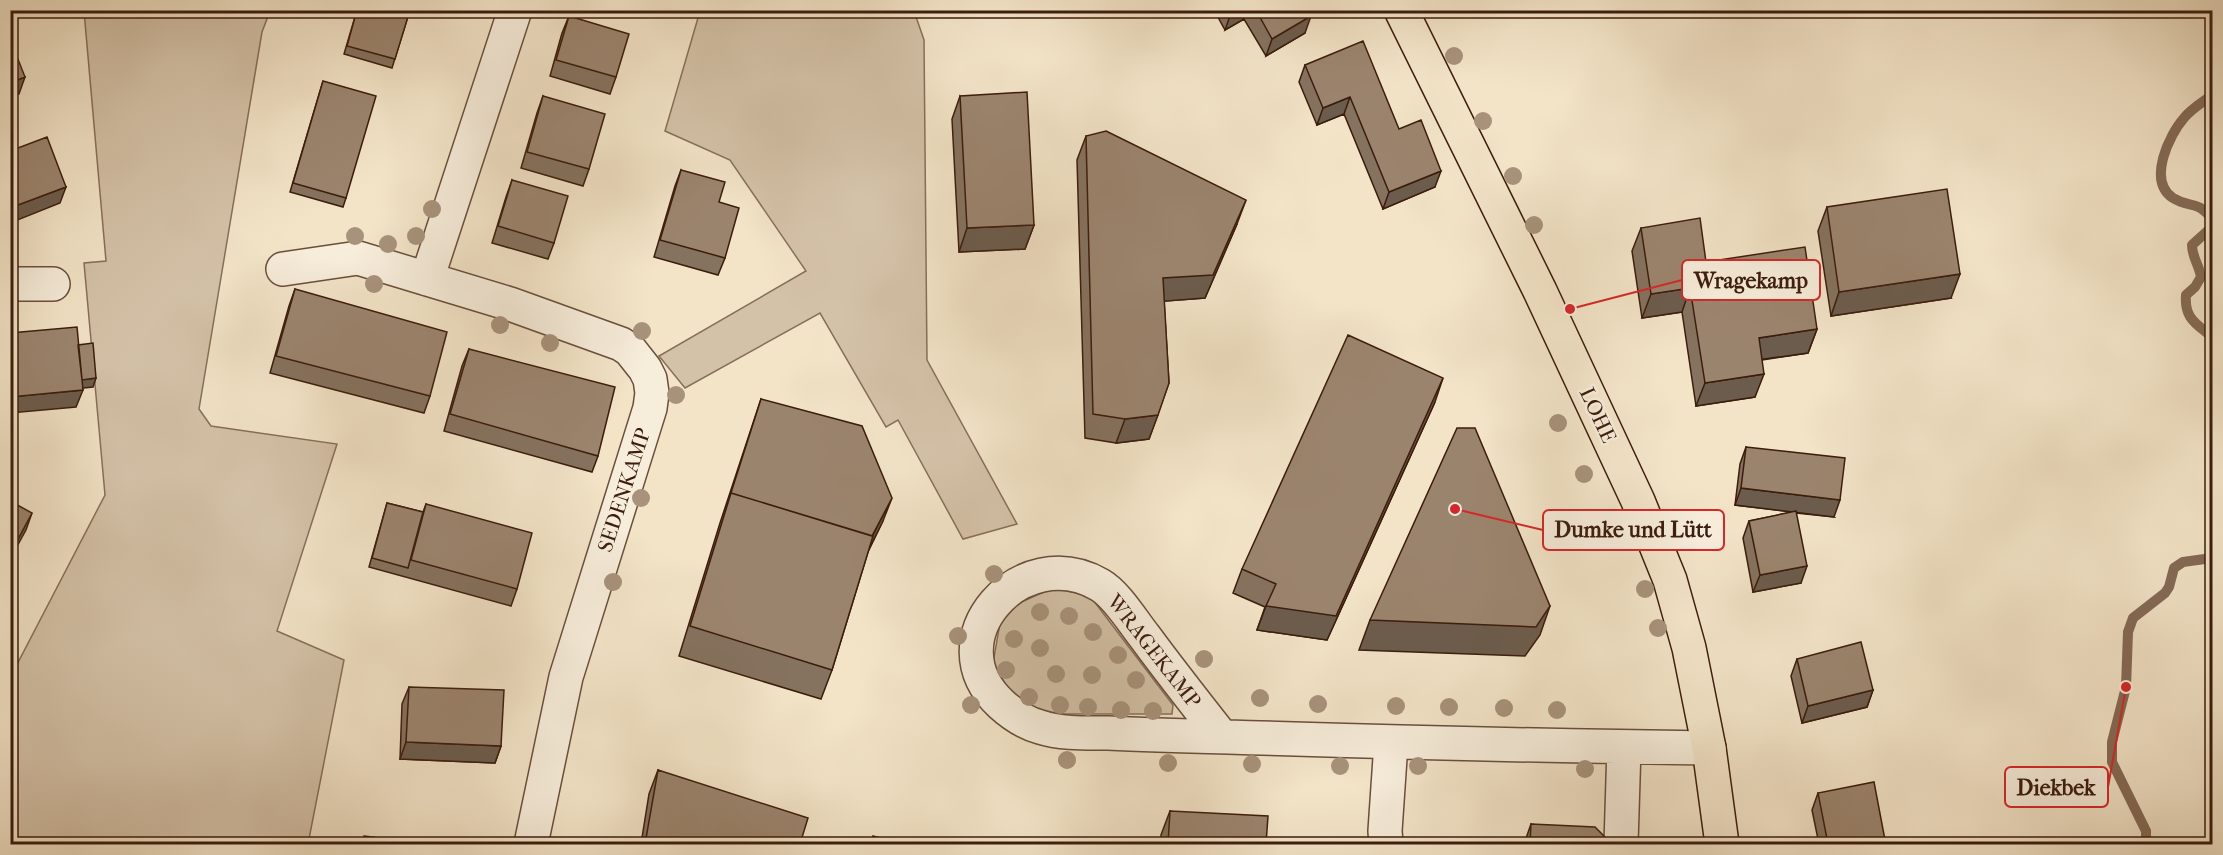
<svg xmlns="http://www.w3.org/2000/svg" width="2223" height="855" viewBox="0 0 2223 855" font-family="'IM FELL French Canon',serif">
<rect width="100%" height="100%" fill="#f3e4c8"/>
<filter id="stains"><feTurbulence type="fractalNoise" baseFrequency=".00333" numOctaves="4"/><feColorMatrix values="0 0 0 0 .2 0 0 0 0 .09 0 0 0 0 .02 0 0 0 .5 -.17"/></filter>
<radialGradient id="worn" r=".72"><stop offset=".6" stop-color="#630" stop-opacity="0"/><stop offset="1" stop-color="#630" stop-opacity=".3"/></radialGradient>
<path fill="#d4c2a8" stroke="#886f5a" stroke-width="1.5" d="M84,11H270L262,32L199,409L211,426L337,444L277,631L344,660L308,844H11L10,678L105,495L84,263L106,261Z
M700,11H914L924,40L927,360L1017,524L963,539L898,420L886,427L820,313L685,388L659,356L806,271L730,160L665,131Z
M1053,588L1090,596L1173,705L1172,714H1044L1029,708L1007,687L993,663L1000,623L1019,603Z"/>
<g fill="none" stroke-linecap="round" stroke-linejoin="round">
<path stroke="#856b57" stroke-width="10" d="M2212,95C2203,102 2191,109 2184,118C2169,135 2147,181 2173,198C2191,209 2196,199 2212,219
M2212,227L2192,245C2192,257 2199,265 2201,277L2195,287L2186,295C2184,319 2197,324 2212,337
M2212,390V409
M2146,844V831L2112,762V742L2126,687L2128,632L2133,618L2165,593L2169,587L2174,568L2183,562L2212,558"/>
<defs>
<path id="minor" d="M283,269L358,258L510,304L621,344L630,350L645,369L650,379L652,393L650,408L566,677L531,844
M427,279L515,10
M10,284H53
M1222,737C1196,704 1170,671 1145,637C1133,622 1117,595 1100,585C1021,539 932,640 1001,704C1012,714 1025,723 1040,727C1062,734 1085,733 1108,733C1148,735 1188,736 1228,737C1388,742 1549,746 1709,748
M1386,844L1385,831L1391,743
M1621,844L1624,747"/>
<path id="major" d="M1401,10L1540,291L1638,501L1670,580L1689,648L1709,748L1722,844"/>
</defs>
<use href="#minor" stroke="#6a4e3c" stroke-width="36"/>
<use href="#major" stroke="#3c1c0d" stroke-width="36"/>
<use href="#minor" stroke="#f7eddb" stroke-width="33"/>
<use href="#major" stroke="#f3e4c8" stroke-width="33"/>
</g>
<g fill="#a8927b">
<circle cx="1454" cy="56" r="9"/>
<circle cx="1483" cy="121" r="9"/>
<circle cx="1513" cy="176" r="9"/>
<circle cx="432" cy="209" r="9"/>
<circle cx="1534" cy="225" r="9"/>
<circle cx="355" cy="236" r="9"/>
<circle cx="416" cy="236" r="9"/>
<circle cx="388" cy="244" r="9"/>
<circle cx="374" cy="284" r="9"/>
<circle cx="500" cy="325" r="9"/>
<circle cx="642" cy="331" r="9"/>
<circle cx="550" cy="343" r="9"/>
<circle cx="676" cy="395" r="9"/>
<circle cx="1558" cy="423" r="9"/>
<circle cx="1584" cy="474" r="9"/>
<circle cx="641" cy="498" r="9"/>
<circle cx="994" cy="574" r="9"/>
<circle cx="613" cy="582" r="9"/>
<circle cx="1645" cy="589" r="9"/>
<circle cx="1040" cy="612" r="9"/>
<circle cx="1069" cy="616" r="9"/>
<circle cx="1658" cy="628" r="9"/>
<circle cx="1093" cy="632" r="9"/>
<circle cx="958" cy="636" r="9"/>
<circle cx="1014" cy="639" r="9"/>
<circle cx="1040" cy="648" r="9"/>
<circle cx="1118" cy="655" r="9"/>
<circle cx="1204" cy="659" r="9"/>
<circle cx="1006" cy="670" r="9"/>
<circle cx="1056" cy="674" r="9"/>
<circle cx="1092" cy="675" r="9"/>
<circle cx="1136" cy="680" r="9"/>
<circle cx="1029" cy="697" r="9"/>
<circle cx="1260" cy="698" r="9"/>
<circle cx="1318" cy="704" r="9"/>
<circle cx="971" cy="705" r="9"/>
<circle cx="1060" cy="705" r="9"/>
<circle cx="1396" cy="706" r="9"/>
<circle cx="1088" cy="707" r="9"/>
<circle cx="1449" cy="707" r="9"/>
<circle cx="1504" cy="708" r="9"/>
<circle cx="1121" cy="710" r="9"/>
<circle cx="1557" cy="710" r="9"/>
<circle cx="1153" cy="711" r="9"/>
<circle cx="1067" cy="760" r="9"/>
<circle cx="1168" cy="763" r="9"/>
<circle cx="1252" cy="764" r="9"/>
<circle cx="1340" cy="766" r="9"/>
<circle cx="1418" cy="766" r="9"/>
<circle cx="1585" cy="769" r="9"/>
</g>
<path fill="#85725f" stroke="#3c1c0d" stroke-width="1.5" d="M357,10H410L392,68L344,54Z
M1214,10H1308L1305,33L1266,56L1244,19L1225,30Z
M569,16L616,77L610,94L550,76L562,33Z
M1305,65L1399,129L1435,187L1383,209L1344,114L1317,125L1299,82Z
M323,81L346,198L343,207L290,192Z
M543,96L589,169L583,186L521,168L537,113Z
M960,96L1034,225L1025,249L959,252L952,119Z
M1086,136L1237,224L1205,298L1164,301L1169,383L1149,439L1116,443L1085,438L1077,160Z
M681,170L725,258L718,275L654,257L675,186Z
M512,180L554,243L548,259L492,243L506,197Z
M1827,207L1951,298L1831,316L1818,231Z
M1641,228L1706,262L1817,329L1808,353L1762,360L1755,397L1696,406L1682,312L1642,318L1632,251Z
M295,289L430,396L424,413L270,373L289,306Z
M469,349L598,456L592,472L444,431L462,366Z
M761,399L883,521L868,552L832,670L821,699L679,656L720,523Z
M1435,402L1327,640L1257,630L1265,607L1233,593L1242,569Z
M1746,447L1834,517L1796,513L1801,583L1753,592L1743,538L1749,521L1793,512L1735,505L1740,464Z
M387,503L423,512L426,504L517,589L511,606L369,567Z
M1797,659L1873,690L1867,707L1802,723L1791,676Z
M409,687L501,746L495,763L400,759L402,704Z
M658,770L800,844H641L649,794Z
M1818,793L1883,844H1819L1812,810Z
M1170,811L1266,844H1161V835Z
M1531,824L1610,844H1524Z"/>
<path fill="#6c5c4d" stroke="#3c1c0d" stroke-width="1.5" d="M1235,10H1247L1244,19L1225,30L1231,13Z
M1311,16L1305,33L1266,56L1272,39Z
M25,77L19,94L10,97V83Z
M1350,97L1344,114L1317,125L1323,108Z
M1441,171L1435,187L1383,209L1389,192Z
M66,187L60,203L10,223V208Z
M1246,200L1237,224L1205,298L1154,302L1163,278Z
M1034,225L1025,249L959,252L967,228Z
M1960,274L1951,298L1831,316L1839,292Z
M1690,288L1682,312L1642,318L1651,294Z
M1817,329L1808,353L1750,361L1759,338Z
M1764,374L1755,397L1696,406L1705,383Z
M96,378L93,387L75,389L78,380Z
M1443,378L1435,402L1327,640L1257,630L1266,606Z
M83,390L76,407L10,413V397Z
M1158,415L1149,439L1116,443L1125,419Z
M1741,488L1840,500L1834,517L1735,505Z
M892,498L883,521L861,565L870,541Z
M32,513L26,530L10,559V554Z
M1807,566L1801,583L1753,592L1760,575Z
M1550,606L1540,635L1525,656L1359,650L1370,620Z
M1873,690L1867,707L1802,723L1808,706Z
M406,742L501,746L495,763L400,759Z
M1885,840L1883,844H1864Z"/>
<path fill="#9b846e" stroke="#3c1c0d" stroke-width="1.5" d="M357,10H410L395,59L347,46Z
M1256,10H1308L1311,16L1272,39Z
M569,16L629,34L616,77L556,60Z
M10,39L25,77L10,83Z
M1363,41L1399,129L1421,120L1441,171L1389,192L1350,97L1323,108L1305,65Z
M323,81L376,96L346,198L293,183Z
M1027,92L1034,225L967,228L960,96Z
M543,96L605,114L589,169L527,152Z
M1106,131L1246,200L1213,275L1163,278L1169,383L1158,415L1125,419L1093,414L1086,136Z
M47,137L66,187L10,208V151Z
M681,170L725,182L719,202L739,208L725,258L660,240Z
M512,180L568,196L554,243L498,226Z
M1947,189L1960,274L1839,292L1827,207Z
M1700,218L1706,262L1805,247L1817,329L1759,338L1764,374L1705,383L1690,288L1651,294L1641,228Z
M295,289L447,332L430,396L276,356Z
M77,327L83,390L10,397V333Z
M1348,335L1443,378L1336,616L1266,606L1276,584L1242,569Z
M93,343L96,378L82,380L78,345Z
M469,349L615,387L598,456L450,414Z
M761,399L862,426L892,498L872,536L731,493L729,499Z
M1457,428H1475L1550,606L1536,627L1370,620Z
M1746,447L1845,458L1840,500L1741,488Z
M731,493L873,536L832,670L690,626Z
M10,501L32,513L10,554Z
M387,503L423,512L408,568L372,558Z
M426,504L532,533L517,589L411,560Z
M1796,511L1807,566L1760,575L1749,521Z
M1861,642L1873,690L1808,706L1797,659Z
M409,687L504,690L501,746L406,742Z
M658,770L808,818L800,844H645Z
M1874,782L1885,840L1864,844H1828L1818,793Z
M1170,811L1268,816L1266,844H1168Z
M1531,824L1595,827L1610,842V844H1530Z
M364,836L428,844H363Z
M873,836L901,844H870Z"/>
<g text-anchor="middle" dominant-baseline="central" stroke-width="5" stroke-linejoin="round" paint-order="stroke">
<g font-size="21" fill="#3c1c0d" stroke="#f7eddb">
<text transform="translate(1598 415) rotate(65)">LOHE</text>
<text transform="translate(624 490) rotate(-72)">SEDENKAMP</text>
<text transform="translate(1154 651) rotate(52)">WRAGEKAMP</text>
</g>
</g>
<path fill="none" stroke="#d62828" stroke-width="2" d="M1570 309L1682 280M1455 509L1543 530M2126 687L2108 787"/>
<g fill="#d62828" stroke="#f7eddb" stroke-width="2">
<circle cx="1570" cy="309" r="6"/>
<circle cx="1455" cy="509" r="6"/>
<circle cx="2126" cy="687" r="6"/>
</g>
<g fill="#f7eddb" stroke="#d62828" stroke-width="2">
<rect x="1682" y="260" width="138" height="40" rx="6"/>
<rect x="1543" y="510" width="181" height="40" rx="6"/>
<rect x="2005" y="767" width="103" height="40" rx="6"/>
</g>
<g font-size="22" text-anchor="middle" font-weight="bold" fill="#3c1c0d">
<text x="1751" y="288">Wragekamp</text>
<text x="1633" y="537">Dumke und Lütt</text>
<text x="2056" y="795">Diekbek</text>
</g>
<rect width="2223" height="855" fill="none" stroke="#f3e4c8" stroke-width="36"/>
<rect x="12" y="12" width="2199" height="831" fill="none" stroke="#3c1c0d" stroke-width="3"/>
<rect x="18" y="18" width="2187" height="819" fill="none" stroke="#3c1c0d" stroke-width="1.5"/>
<rect width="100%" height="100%" filter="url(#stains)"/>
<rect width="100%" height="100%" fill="url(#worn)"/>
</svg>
